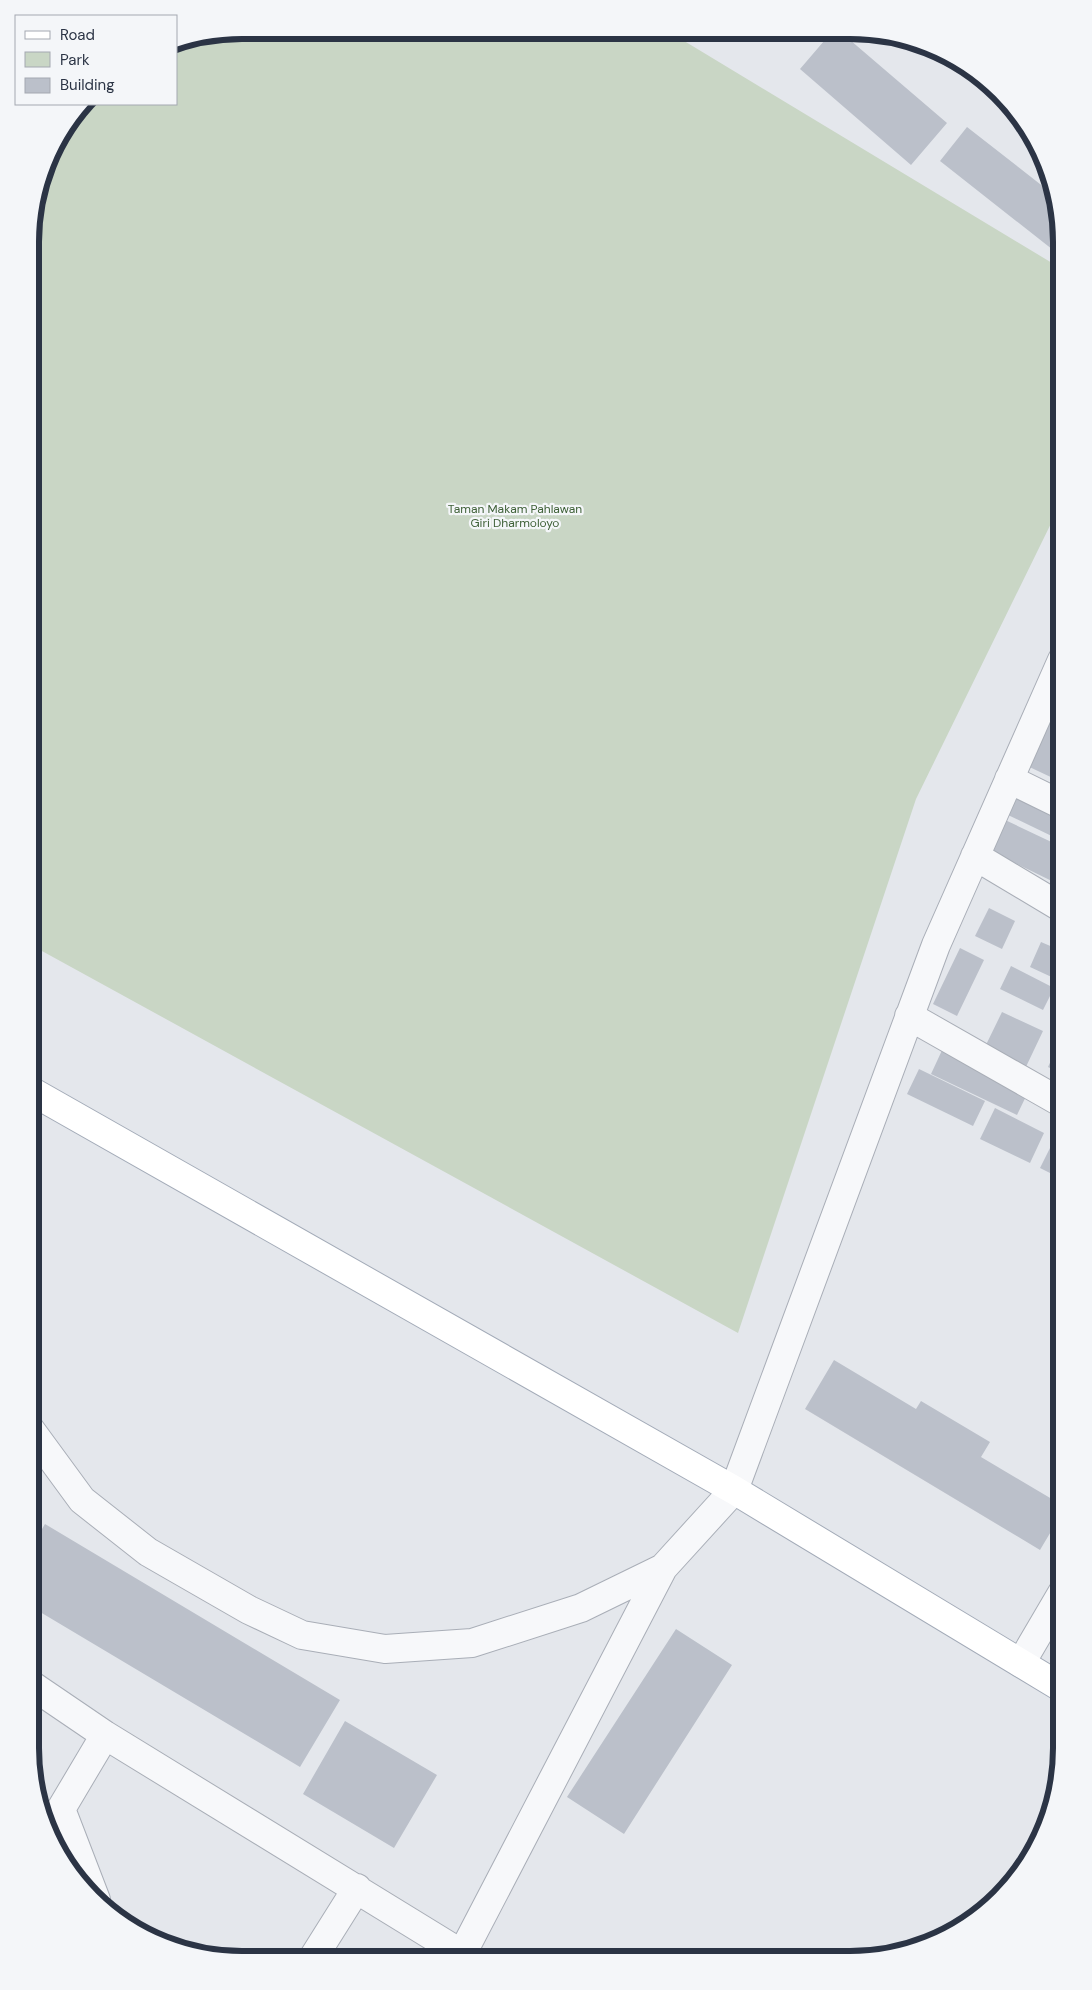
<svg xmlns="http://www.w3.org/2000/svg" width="1092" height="1990" viewBox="0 0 1092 1990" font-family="'DM Sans',sans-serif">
<rect width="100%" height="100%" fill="#e4e7ec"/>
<path fill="#c9d6c5" d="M242,30L671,33L1062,269V501L916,799L738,1333L31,945L32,214L52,148L86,104H176V43Z"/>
<path fill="#bbc0ca" d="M830,34H843L947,123L911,165L800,69Z
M967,127L1054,195L1062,242V257L940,161Z
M1051,701L1062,706V770L1057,780L1021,763Z
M1018,795L1062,815V841L1008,815Z
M1003,819L1062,847V886L988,850Z
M989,908L1015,921L1002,949L975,936Z
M1041,942L1062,951V971L1058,980L1030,967Z
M960,948L984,960L957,1016L933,1004Z
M1011,966L1054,988L1043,1010L1000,989Z
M1002,1012L1043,1031L1024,1071L983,1051Z
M944,1046L1030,1088L1017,1115L931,1074Z
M1056,1050L1062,1053V1074L1048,1067Z
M919,1069L985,1101L973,1126L907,1094Z
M995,1108L1044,1133L1030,1163L980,1139Z
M1062,1124V1179L1040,1168Z
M834,1360L916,1409L921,1401L990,1442L981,1457L1062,1505V1513L1040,1550L805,1409Z
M45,1524L340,1700L300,1767L30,1606V1549Z
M676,1629L732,1665L624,1834L567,1797Z
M345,1721L437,1775L394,1848L303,1794Z"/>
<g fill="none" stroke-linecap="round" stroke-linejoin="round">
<defs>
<path id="minor" d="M1009,779L1062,805
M975,856L1062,908
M909,1016L1062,1103
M30,1429L82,1500L148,1552L249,1610L302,1635L385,1649L472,1643L581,1608L663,1568
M1021,1663L1062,1593
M30,1684L105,1735L470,1959
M61,1809L96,1900
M61,1809L105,1735
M462,1954L663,1568L734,1490L936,945L1062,660
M313,1958L357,1888"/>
<path id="major" d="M31,1091L734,1490L1062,1688"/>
</defs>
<use href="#minor" stroke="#a9aeb7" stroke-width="30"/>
<use href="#major" stroke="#a3abb8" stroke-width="30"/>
<use href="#minor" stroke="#f7f8fa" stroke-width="28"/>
<use href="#major" stroke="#fff" stroke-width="28"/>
</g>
<g text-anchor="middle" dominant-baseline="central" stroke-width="4.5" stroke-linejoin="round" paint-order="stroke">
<g font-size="12" fill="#3f6138" stroke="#f4f6f9">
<text x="515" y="509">Taman Makam Pahlawan<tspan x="515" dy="14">Giri Dharmoloyo</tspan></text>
</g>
</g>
<path d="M0 0H1092V1990H0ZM242 39H850A203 203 0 0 1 1053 242V1748A203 203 0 0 1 850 1951H242A203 203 0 0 1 39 1748V242A203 203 0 0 1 242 39Z" fill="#f4f6f9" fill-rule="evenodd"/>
<path fill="none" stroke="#2b3445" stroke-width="6" d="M242 39H850A203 203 0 0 1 1053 242V1748A203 203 0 0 1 850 1951H242A203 203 0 0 1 39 1748V242A203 203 0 0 1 242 39Z"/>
<rect x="15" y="15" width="162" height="90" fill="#f4f6f9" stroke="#a4a8b1"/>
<rect x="25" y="31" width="25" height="8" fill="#ffffff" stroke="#a4a8b1"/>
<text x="60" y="40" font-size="15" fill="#2b3445">Road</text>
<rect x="25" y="52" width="25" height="15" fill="#c9d6c5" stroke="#a4a8b1"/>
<text x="60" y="65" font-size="15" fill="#2b3445">Park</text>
<rect x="25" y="78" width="25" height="15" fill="#bbc0ca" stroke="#a4a8b1"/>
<text x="60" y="90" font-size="15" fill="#2b3445">Building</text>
</svg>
